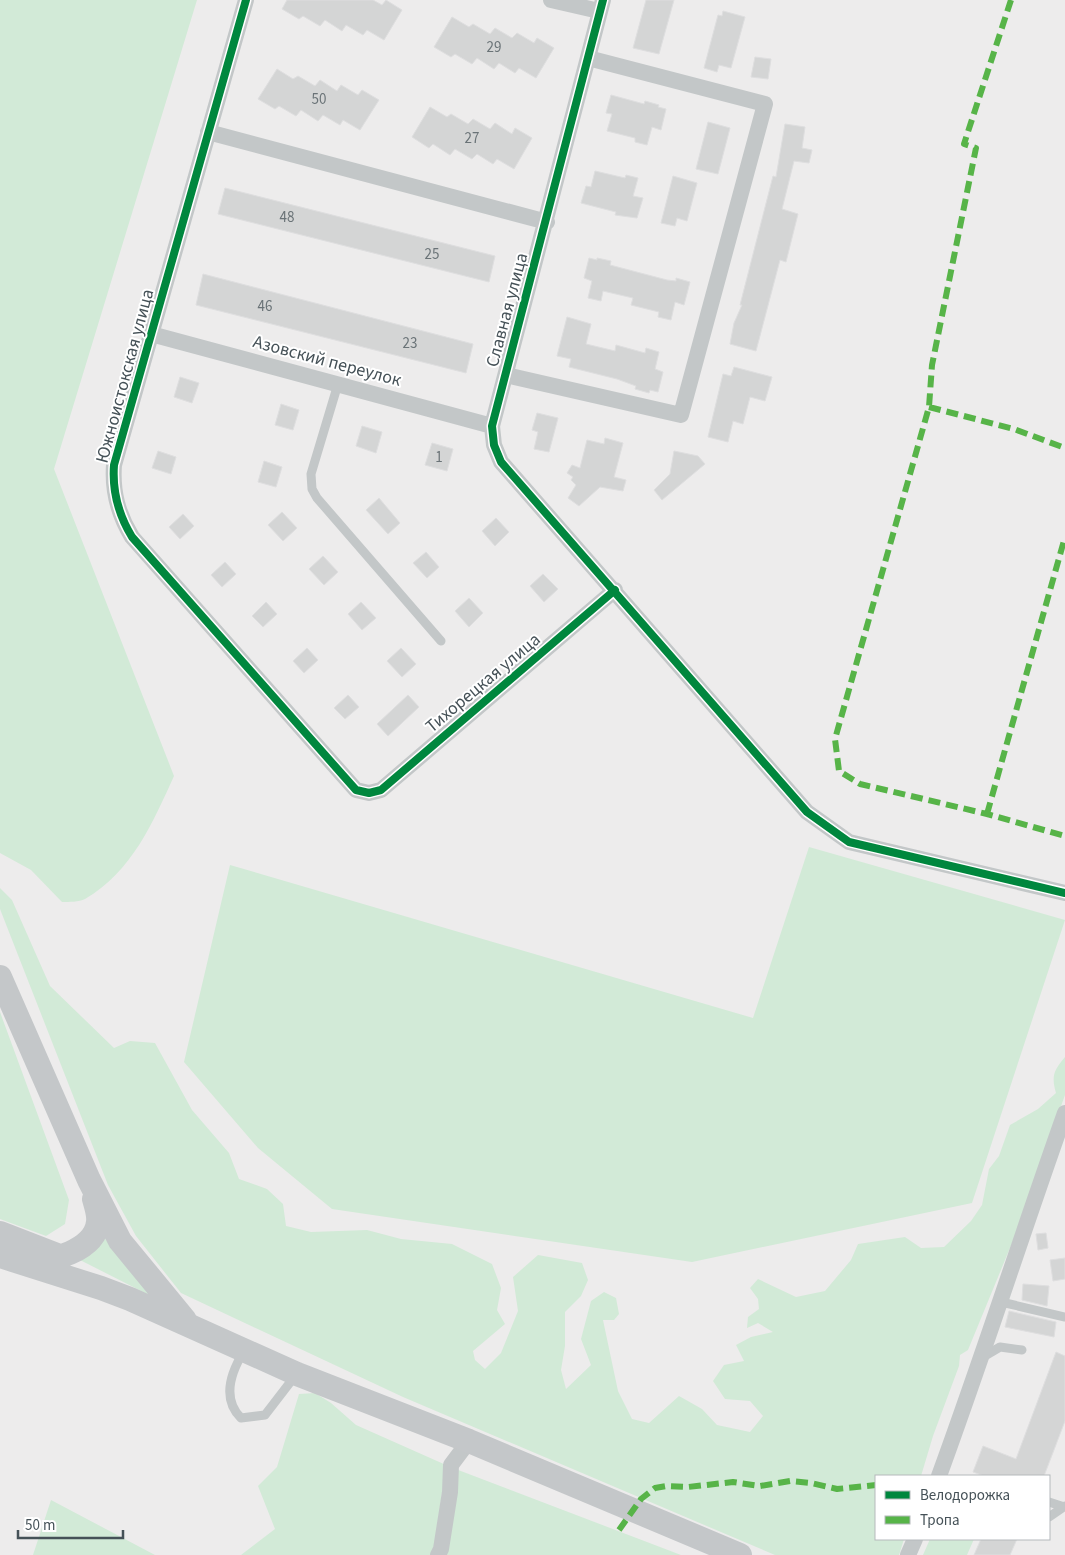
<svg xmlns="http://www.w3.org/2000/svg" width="1065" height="1555" viewBox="0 0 1065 1555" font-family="'Source Sans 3',sans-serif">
<rect width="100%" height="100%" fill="#edecec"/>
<path fill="#d2ead7" d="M0,0H197L54,469L174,776C153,822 132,872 85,899C79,902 69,902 62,902L31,870L0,853Z
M809,847L1065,920L972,1203L692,1262L332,1209L258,1148L184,1062L230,865L753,1018Z
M0,888L12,900L50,986L114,1048L130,1041L155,1043L192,1110L229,1153L239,1179L267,1189L283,1204L286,1226L311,1232L367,1230L401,1239L452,1244L492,1264L501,1288L497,1310L505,1324L473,1351L475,1360L485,1369L501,1353L518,1311L513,1277L538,1255L582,1263L588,1280L581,1296L565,1312V1346L561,1370L566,1389L591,1365L581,1339L591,1301L604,1292L616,1298L619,1314L614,1320H603L618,1391L632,1419L649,1423L679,1396L702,1409L717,1425L750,1432L763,1416L750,1401L725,1399L713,1381L724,1365L744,1361L736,1345L751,1337L773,1332L758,1323L747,1328L748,1317L759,1309L758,1299L750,1288L758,1279L796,1297L825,1291L851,1260L858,1244L905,1237L921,1248L944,1247L971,1221L982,1205L989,1169L999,1156L1010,1125L1038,1109L1056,1093C1051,1076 1054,1070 1065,1057V1095L1012,1243L968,1350L960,1355L959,1366L933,1436L921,1476H876V1539H904L899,1555H775L403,1397L181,1293L136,1236L108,1185L0,909Z
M0,1012L69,1200L65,1224L46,1236L0,1219Z
M99,1231L151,1296L80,1260Z
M315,1393L331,1403L356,1425L446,1465L433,1555H241L275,1529L258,1486L277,1467L299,1394Z
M453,1468L681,1555H441Z
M51,1500L155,1555H33Z
M930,1539H974L967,1555H923Z"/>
<path fill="#d4d5d5" stroke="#dededf" d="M287,0H373L382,5L386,0L402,10L384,40L367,30L363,35L346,25L342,31L325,20L320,26L303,16L299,19L282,9Z
M646,0H674L659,54L633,48Z
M723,11L745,17L731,68L719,65L717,72L704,68L718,15L722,16Z
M452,17L469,27L473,24L490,34L495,28L512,38L517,33L534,43L537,38L554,48L536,78L519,68L515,73L499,63L494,69L477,58L472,64L455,54L451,57L434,47Z
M755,57L771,59L768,79L751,77Z
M277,69L293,79L298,76L315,86L320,80L337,91L341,85L358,95L362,90L379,100L360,130L343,120L340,125L323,115L318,121L301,110L296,116L279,106L275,109L258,99Z
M611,95L644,104L645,101L659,105L658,107L666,109L661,130L652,127L647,145L635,142V138L607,131L612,114L606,113Z
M430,107L447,117L451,114L468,124L473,119L490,129L495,123L512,134L515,128L532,138L514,169L497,159L493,164L477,154L472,159L455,149L450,155L433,144L429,148L412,137Z
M708,122L730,128L718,174L696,169Z
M785,124L805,127L802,148L812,150L809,163L794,161L782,209L798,214L786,262L780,260L756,351L730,344L734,323L742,305H740L773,176L776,177Z
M595,171L625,178L626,175L638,178L633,196L643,198L637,218L615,215L616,212L581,203L586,186L591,187Z
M673,176L697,183L687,221L677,218L675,226L661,223Z
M225,188L495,256L489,282L218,214Z
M589,258L597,260V258L611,261L610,265L667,280L676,281V278L690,282L684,305L675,302L671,320L658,317L659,312L631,305L633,298L603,291L601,301L588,298L592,281L584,278Z
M203,274L473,344L466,373L196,305Z
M567,317L591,324L586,344L615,351L616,345L645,353L646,348L659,352L655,369L663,372L658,392L650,390L649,393L635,389L636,386L617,379L569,367L571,359L557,356Z
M734,367L772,377L765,401L750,397L743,424L733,421L728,442L708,437L723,374L731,376Z
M180,377L199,383L192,403L174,397Z
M281,404L299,410L293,430L275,425Z
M537,413L558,418L549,452L534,449L538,432L532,430Z
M362,426L382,432L376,453L356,446Z
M605,438L623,443L614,477L626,480L623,491L600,487L579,506L568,498L576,485L571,480L573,477L567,473L572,465L580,468L587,440L604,444Z
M432,443L453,449L447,471L425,465Z
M158,451L176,457L171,474L152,468Z
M674,451L698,456L705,464L662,500L654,490L670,474Z
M264,461L282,467L276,487L258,482Z
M379,498L400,523L388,534L366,510Z
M282,512L297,528L283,541L268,525Z
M183,514L194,526L180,539L169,527Z
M496,518L509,532L495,546L482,531Z
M426,552L439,567L427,578L413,563Z
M323,556L338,572L324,585L309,569Z
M225,562L236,574L222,587L211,575Z
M543,574L558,589L544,602L530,586Z
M469,598L483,613L469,627L455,611Z
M266,602L277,614L263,627L252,616Z
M361,602L376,618L362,630L348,614Z
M307,648L318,660L304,673L293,661Z
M401,648L416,664L402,677L387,661Z
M348,695L359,707L345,719L334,708Z
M408,695L419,707L388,736L377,724Z
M1046,1233L1048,1248L1038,1250L1036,1234Z
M1065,1258V1279L1053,1281L1050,1260Z
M1023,1284L1049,1286L1047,1306L1022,1300Z
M1009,1311L1056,1322L1054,1337L1005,1327Z
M1056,1352L1065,1356V1421L1044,1476H984L973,1472L983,1446L1016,1459Z
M981,1539H1017L1010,1555H974Z"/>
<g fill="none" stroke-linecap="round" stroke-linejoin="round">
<path stroke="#c3c7c8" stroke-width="9" d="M338,384L311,474L312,489L317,498L441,641
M1001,1302L1065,1317
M244,1351C231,1372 221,1398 241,1418L265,1415L295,1376
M983,1357L1000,1347L1022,1350
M1049,1502L1064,1507
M1049,1517L1065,1506"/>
<path stroke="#c3c7c8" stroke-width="16" d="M246,0L114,465C112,492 118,514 132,537L356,790L369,793L381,790L615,590
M551,0L599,11
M603,0L492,426L494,445L501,462L807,812L849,842L1065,893
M208,132L547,222
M151,334L492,426
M506,375L681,415L765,104L588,58
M939,1476C983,1356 1022,1234 1065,1113
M438,1555L441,1549L450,1492L451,1465L469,1441
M908,1555L915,1539"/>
<path stroke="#c4c7c9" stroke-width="24" d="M0,977L89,1180L120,1241L185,1320
M0,1233L62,1257
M0,1256L101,1288L130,1299L297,1374L469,1441L740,1555
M27,1262C50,1262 95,1251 98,1222C99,1215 96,1206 94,1199"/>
<path stroke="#57b448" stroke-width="6" stroke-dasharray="12 6" stroke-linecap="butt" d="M1011,0L964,144L976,148L932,365L929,407L835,739L839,771L860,784L987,814L1065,836
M929,407L1014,429L1065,448
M987,814L1065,537
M619,1530L641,1499L655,1488L666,1486L688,1487L733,1482L760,1486L790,1481L811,1483L837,1489L876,1485"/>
<defs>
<path id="cycleway" d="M246,0L114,465C112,492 118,514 132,537L356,790L369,793L381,790L615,590
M603,0L492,426L494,445L501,462L807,812L849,842L1065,893"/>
</defs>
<use href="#cycleway" stroke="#fff" stroke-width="11"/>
<use href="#cycleway" stroke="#00873e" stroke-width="8"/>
</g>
<g text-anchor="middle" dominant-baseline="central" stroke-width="4" stroke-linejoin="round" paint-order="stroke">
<g font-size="15" fill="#6a7377">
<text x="494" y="47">29</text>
<text x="319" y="99">50</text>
<text x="472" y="138">27</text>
<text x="287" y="217">48</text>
<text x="432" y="254">25</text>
<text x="265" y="306">46</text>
<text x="410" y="343">23</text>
<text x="439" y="457">1</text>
</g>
<g font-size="18" fill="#455157" stroke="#fff">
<text transform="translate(507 310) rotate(-75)">Славная улица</text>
<text transform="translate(327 361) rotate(15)">Азовский переулок</text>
<text transform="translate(125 376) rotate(-75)">Южноистокская улица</text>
<text transform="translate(483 683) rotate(-40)">Тихорецкая улица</text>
</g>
</g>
<rect x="875" y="1475" width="175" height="65" fill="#ffffff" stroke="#b5b9bc"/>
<rect x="885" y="1491" width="25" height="8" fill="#00873e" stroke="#b5b9bc"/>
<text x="920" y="1500" font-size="15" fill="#455157">Велодорожка</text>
<rect x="885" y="1516" width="25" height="8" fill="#57b448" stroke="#b5b9bc"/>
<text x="920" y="1525" font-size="15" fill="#455157">Тропа</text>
<path d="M18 1530v8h105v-8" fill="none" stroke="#455157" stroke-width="2.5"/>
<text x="25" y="1530" font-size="15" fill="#455157" stroke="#ffffff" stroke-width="4" paint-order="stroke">50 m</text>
</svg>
